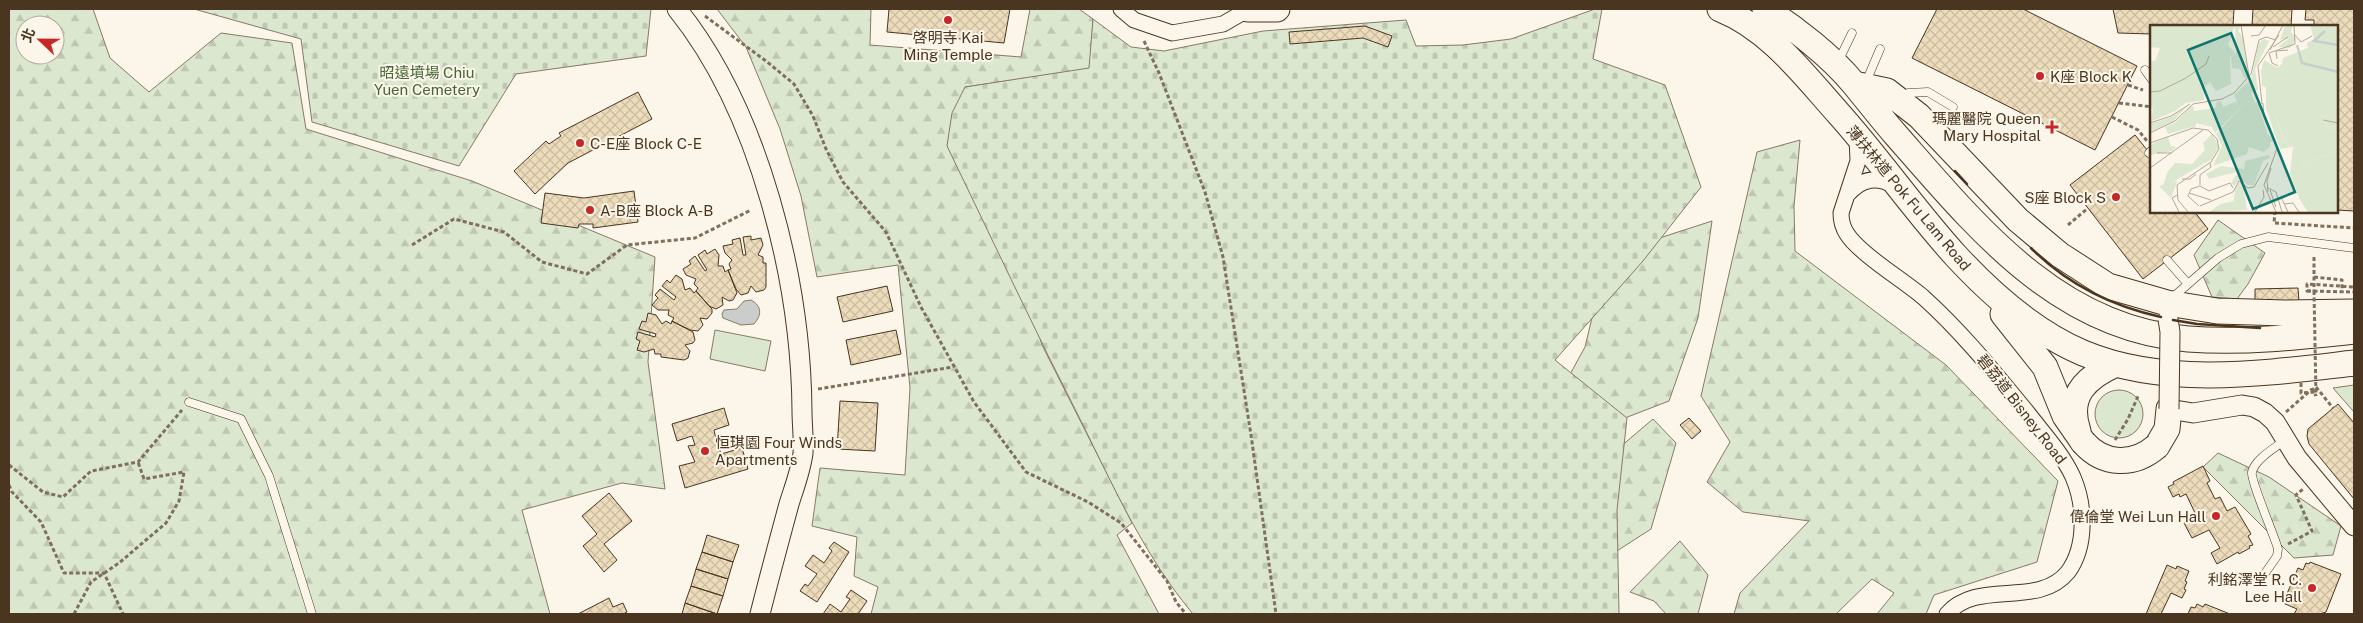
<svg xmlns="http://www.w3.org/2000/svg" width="2363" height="623" viewBox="0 0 2363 623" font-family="'Public Sans','Noto Sans TC',sans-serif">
<defs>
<pattern id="forest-firs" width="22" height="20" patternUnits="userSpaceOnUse" patternTransform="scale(1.25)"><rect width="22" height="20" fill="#dce7d0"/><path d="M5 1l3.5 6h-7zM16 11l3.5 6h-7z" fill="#bec7b2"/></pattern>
<pattern id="cemetery-stones" width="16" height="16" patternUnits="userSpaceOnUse" patternTransform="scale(1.25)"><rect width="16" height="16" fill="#dce7d0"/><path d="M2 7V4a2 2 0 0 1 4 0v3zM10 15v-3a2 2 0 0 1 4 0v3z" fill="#bec7b2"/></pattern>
<pattern id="building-cross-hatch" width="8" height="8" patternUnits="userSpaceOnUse" patternTransform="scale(1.25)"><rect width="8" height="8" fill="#ecdcbc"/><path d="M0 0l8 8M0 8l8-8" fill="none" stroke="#ccbda1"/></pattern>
</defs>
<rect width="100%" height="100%" fill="#fbf6e9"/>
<path fill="url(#forest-firs)" stroke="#887966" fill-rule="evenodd" d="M9,9H93L110,58L149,92L221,33L292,43L306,129L472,181L655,257L648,362L665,489L622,483L522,510L550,614H9ZM25,25H55V55H25Z
M717,9H871L870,45L1021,57L1030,9H1079L1093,19L1090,69L965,87L1042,345L1132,523L1117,535L1159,614H871L878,587L854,576L857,537L812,526L820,468L905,475L910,388L898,265L817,277L801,196L780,129L746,47Z
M1800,140L1794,206L1795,251L1946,365L2058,481L2037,562L1934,595L1926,614H1877L1894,593L1872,579L1836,614H1734L1740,593L1809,521L1743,512L1707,482L1730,442L1701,396L1757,152Z
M2218,220L2265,253L2248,284L2237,299L2212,297L2194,255Z
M1712,221L1698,318L1669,401L1612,423L1557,398L1585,347L1607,255Z
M1653,419L1676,443L1651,529L1606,558L1613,453Z
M2218,453L2269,477L2341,526L2333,555L2294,558L2203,467Z
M1680,541L1708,575L1698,614H1666L1654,601L1630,592Z"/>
<path fill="url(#cemetery-stones)" stroke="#887966" d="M194,9H651L646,56L516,74L459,166L312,122L301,39Z
M1595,9H1602L1593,59L1665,85L1701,187L1643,261L1555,360L1627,418L1617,510L1619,614H1193C1146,558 1115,490 1083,425C1036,333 992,239 947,146L952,113L965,87L1089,68L1093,19L1131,47L1164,51L1263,31L1406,20L1416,46L1463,45L1511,39Z"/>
<path fill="#dce7d0" stroke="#887966" d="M715,330L771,341L765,371L710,359Z
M2354,385V412L2333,388Z
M2095 414a24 24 0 1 1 48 0a24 24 0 1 1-48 0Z"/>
<path fill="#c9cecd" stroke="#887966" d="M751,300C762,306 762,315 754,324L741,325L723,318L722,314L724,310L737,309L744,301Z"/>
<path fill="url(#building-cross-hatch)" stroke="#4a3520" d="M889,9H1010L1004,43L887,32Z
M1937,9H2023L2137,66L2095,150L1912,58Z
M2113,9H2234L2233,26H2152V34L2118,33Z
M2253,9H2292L2291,26H2252Z
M2306,9H2354V211L2337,210V26H2314V20H2305Z
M1365,26L1392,36L1388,47L1363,38L1290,44L1289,32Z
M638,92L652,119L568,163L535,194L514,171L546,141L549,144L561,136L559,133Z
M2135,135L2152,156V211H2194L2208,229L2143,279L2070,185Z
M634,191L638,222L593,228V224H579L578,228L541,223L545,193L584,198Z
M751,236V240L761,238L763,245L758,255L763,257V263H766V287L764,290L756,292L751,286L748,293L741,295L736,289L728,270L731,269L729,264L732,260L725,253L723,246L733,244L732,240L740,238L743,255H746L743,237Z
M715,249L719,255L718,266H723L725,272L728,270L737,293L733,300L729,301L722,297L723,305L716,309L709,306L696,291L698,288L694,284L696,279L686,275L683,269L691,264L689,261L695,256L705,271L707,270L698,255L705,250L707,254Z
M676,275L682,279L685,290L690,288L694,293L696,291L712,309V313L707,319L700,318L703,325L698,331L690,330L672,321L674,318L668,315L669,310H658L652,305L658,298L655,295L660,289L674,300L676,297L662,286L667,280L670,283Z
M887,286L893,311L843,322L837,297Z
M2298,288L2299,302H2255V289Z
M648,313L656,315L662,324L666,321L671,324L672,321L693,332L695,340L693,343L685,345L690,351L688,358L684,360L661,357V354H655L654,349L644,352L637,350L640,341L636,339L638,332L655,337L656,334L639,329L642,321L646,322Z
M896,330L901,354L851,365L846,340Z
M840,401L878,403L875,451L837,449Z
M2338,404L2354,423V499L2309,444L2307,436L2308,429Z
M724,408L729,425L714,430L716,439L720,438L723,447L719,448L721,454L742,448L748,469L685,488L679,466L695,462L688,446L695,445L692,436L677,441L672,424Z
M1689,418L1701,431L1692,439L1680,425Z
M2203,466L2210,481L2207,483L2215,499L2220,497L2227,511L2235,507L2251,534L2248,536L2253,545L2249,546L2250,548L2239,554L2238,552L2217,564L2211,553L2220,548L2209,530L2192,538L2184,523L2193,518L2191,515L2195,513L2186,494L2180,497L2179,494L2173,497L2168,487L2174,484L2173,482Z
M609,493L632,521L604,544L617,560L604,572L583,546L597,534L582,516Z
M707,535L739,545L733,562L702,552Z
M834,542L849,552L817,602L800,591L805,584L808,586L817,574L805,566L813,555L824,563L832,551L829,548Z
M702,552L733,562L728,579L696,569Z
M2310,562L2341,574L2326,612L2320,614H2294L2297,609L2283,603L2298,568L2303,570L2306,563L2309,564Z
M2167,565L2176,569L2177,566L2189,571L2185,581L2187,582L2184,589L2186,590L2182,598L2171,593L2161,614H2146Z
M696,569L728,579L723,596L691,586Z
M691,586L723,596L717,614L685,603Z
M851,590L867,601L858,614H823L830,604L841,612L850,599L846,597Z
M609,598L613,607L623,603L627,612L623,614H578Z
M685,603L717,614H682Z
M2197,604L2203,607L2205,604L2230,614H2188L2191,607L2195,608Z"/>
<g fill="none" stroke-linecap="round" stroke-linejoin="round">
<defs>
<path id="service" d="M1838,62L1852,33
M2145,70L2152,80
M1866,82L1880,49
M1904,98L1908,93L1928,92L1953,107
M2149,153L2152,150
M2167,260L2188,284
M2172,298L2218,258L2241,244L2268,237L2354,248
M189,402L241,419L269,476L312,614
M2259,582L2277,556L2278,549C2274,535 2250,479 2252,472C2255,459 2275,448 2285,440"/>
<path id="minor" d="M1121,9L1134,20L1172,33L1223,24L1249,9
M1857,138L1858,161L1841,213C1841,221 1843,228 1847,234C1860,254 1903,280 1923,297C1962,332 1994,372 2027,412C2043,433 2062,453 2073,477C2085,505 2087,546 2068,572C2038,609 1978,578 1947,614
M1848,194C1862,178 1877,176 1895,186"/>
<path id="tertiary" d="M677,9C760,112 801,281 802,411C802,425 804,439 803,453C801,470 794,488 789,504C779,541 769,578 760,614
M2169,409L2193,413L2242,405L2254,407L2265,413L2275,422L2297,458L2354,526"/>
<path id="primary" d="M1248,9H1277
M1720,9C1770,29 1804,75 1839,114C1880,160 1915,211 1956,256C1992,295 2034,332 2083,353C2167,388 2267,373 2354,363
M1765,9C1795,28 1832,57 1854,84C1868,101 1881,118 1895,134C1975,225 2057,329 2188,339C2244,343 2299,337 2354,331
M1854,84L1887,91L1919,116L2018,220L2060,255L2108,286L2167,303L2217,311L2285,313L2354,312
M2003,314L2045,367L2065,416L2083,442
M2078,431C2066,396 2086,377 2116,364
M2157,446L2167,429L2169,409"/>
</defs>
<use href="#service" stroke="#4a3520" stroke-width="9"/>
<use href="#minor" stroke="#4a3520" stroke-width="17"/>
<use href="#tertiary" stroke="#4a3520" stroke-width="21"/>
<use href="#primary" stroke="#4a3520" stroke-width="27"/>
<path stroke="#7f6f5c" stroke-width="3" stroke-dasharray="4 2.5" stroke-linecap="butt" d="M705,16L766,61L794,84L813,116L826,149L843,182L886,232L921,307L974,402L1026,472L1088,502L1121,523L1167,581L1176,602L1186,614
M1144,41L1159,73L1205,192L1223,257L1251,435L1276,614
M2128,85L2143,90
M2119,103L2152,107
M2112,117L2138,130L2147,141
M2275,211L2274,223L2354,228
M2068,225L2088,208
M412,245L454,219L504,232L542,262L587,274L627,245L695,238L751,210
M2314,257V291
M2314,277L2342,280V293
M2310,291H2307V284L2354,287
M2316,387L2333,408
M2312,388L2316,396
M818,389L953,367
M2286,412L2312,389
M2115,440L2128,419L2139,394
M9,465L43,492L63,497L91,471L138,462L182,410
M9,485L12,492L41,522L64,573H104L123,614
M2288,544L2312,531L2296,495L2303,489
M74,614L91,582L119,563L166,523L179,501L184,472L144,479L138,462"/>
<use href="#service" stroke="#fbf6e9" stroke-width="8"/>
<use href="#minor" stroke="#fbf6e9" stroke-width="15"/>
<use href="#tertiary" stroke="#fbf6e9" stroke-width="19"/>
<use href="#primary" stroke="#fbf6e9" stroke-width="25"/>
<defs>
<path id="tertiary-bridge" d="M2168,319L2170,332L2169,409"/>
<path id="primary-bridge" d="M2083,442C2104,466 2134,466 2157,446"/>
</defs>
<use href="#tertiary-bridge" stroke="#4a3520" stroke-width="21" stroke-linecap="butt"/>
<use href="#primary-bridge" stroke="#4a3520" stroke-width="27" stroke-linecap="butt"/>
<path stroke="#7f6f5c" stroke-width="3" stroke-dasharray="4 2.5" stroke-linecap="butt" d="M2307,291L2354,292
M2314,291L2316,396
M2301,383V393L2315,392"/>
<use href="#tertiary-bridge" stroke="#fbf6e9" stroke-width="19"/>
<use href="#primary-bridge" stroke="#fbf6e9" stroke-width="25"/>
<path stroke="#4a3520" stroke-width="2.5" d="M1955,171L1967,184
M2031,248C2067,284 2111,306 2161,317
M2173,320L2197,324L2260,328"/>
</g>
<g fill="#c62828" stroke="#fbf6e9" stroke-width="2">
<circle cx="948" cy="20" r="5"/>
<circle cx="2040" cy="76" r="5"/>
<path d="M2049.5 119.5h5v5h5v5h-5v5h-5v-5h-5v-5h5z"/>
<circle cx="580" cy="143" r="5"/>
<circle cx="2116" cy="197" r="5"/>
<circle cx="590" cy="210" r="5"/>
<circle cx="705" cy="451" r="5"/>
<circle cx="2216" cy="516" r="5"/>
<circle cx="2312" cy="588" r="5"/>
</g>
<g text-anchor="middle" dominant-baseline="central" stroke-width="4" stroke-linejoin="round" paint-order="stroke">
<g font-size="15" fill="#4a3520" stroke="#fbf6e9" text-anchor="start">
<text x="948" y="37" text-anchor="middle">啓明寺 Kai<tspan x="948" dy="17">Ming Temple</tspan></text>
<text x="2050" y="76">K座 Block K</text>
<text x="2041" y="118" text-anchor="end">瑪麗醫院 Queen<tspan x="2041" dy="17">Mary Hospital</tspan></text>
<text x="590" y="143">C-E座 Block C-E</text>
<text x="2106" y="197" text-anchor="end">S座 Block S</text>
<text x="600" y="210">A-B座 Block A-B</text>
<text x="715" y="442">恒琪園 Four Winds<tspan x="715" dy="17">Apartments</tspan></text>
<text x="2206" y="516" text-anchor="end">偉倫堂 Wei Lun Hall</text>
<text x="2302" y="579" text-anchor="end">利銘澤堂 R. C.<tspan x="2302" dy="17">Lee Hall</tspan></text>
</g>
<g font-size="15" fill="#436837" stroke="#fbf6e9">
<text x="427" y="72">昭遠墳場 Chiu<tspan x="427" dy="17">Yuen Cemetery</tspan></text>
</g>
<g font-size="15" fill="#4a3520" stroke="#fbf6e9">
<text transform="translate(1909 198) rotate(50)">薄扶林道 Pok Fu Lam Road</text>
<text transform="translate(2022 409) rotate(52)">碧荔道 Bisney Road</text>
</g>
</g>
<g transform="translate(2150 25)">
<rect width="188" height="188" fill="#fbf6e9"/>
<path d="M143,91L173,94L177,102L187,105V126L153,140L145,122L136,120L126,92Z" fill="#dce7d0"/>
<path d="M0,0H85L78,20L86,29L80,32L81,59L66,66L60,57L54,62V75L36,78L25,86L0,97L3,85L0,80V36H5L10,23L0,22ZM160,0H187V105L177,102L173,94L126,93L136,120L145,122L153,140L187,126V187H158L150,175L140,149L143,122L130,124L116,83V62L112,61L111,46L114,35L127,43L132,39L133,33L158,23L157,18L164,14ZM114,14L119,16L105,44L108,65L101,68L105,78L110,77L109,82L106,83L97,76L65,108L62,102L46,98V101L18,109L15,102L25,98L40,82L43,81L44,86L65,83L67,77L71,76L73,82L87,76L84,70L101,54L109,18ZM38,80L23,97L0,107V99L21,92ZM18,112L21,121L26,122L22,126L0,130V120ZM118,130L120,133L113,136L104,160H98L91,154L84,161L81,158L86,150L92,151L86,147L59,154L56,149L71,141L94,144L95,136ZM27,157L21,173L9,161L26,156ZM90,157H93L97,185L60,187L70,179L84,176L85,163Z" fill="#dce7d0"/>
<path d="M91,0L88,6L93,12L98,52L94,53L90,44L82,43L81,32L86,29L85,1ZM101,75L106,83L109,82L117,108L124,116L120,117V122L114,127L99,122L97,129L63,141L72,121L66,109L97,76ZM62,109L69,122L62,134L12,163L18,146L25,138L42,139L55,125L53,118Z" fill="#dce7d0"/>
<path d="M135,0H143L141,7L146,14L140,23L128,22L139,13L130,15Z" fill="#dce7d0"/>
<path fill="none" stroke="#c9cecd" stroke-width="2.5" d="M175,6L164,16L188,20M147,20L152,38L188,47"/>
<path fill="none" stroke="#b4a999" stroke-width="1" d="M91,0L99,51M144,9L151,17L162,11M101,11L109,10L116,0M123,22L138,12M120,25L133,0M127,34L126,26L138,25M128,41L122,38L119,28L145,19L144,0M0,67L10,66L36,53L56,39L59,31M113,78L114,92L127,123L114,160L126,187M112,79L108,41L129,10M173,95L188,98M0,98L21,91L40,79M0,108L25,96L43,79L72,74L84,68L101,49L109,15L116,12L126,15M0,118L43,103L58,105L67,114L69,124L61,137L27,160L28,175L38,187M7,128H22M0,143L53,105M32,154H40L46,149M50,160V150L61,142L60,138M50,161L59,166L80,158L83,163M118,163L126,167L132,187M120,165L126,182M118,167L117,156L121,143M39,168L61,175M27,170L22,173L29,187M131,172L138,187M134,179L143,178L149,187M49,181L38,171L41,164L50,161M50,181L83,167L89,156L98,163L104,162L118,138M105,187L114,172L113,165"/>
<path fill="#0f766e" fill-opacity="0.15" stroke="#0f766e" stroke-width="2.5" d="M81,8L145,167L103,184L38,25Z"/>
<rect width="188" height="188" fill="none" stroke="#4a3520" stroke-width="2.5"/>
</g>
<rect width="2363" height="623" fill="none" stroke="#4a3520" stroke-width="20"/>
<g transform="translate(40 40) rotate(292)"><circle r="24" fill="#fbf6e9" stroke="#b4a999"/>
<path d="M0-4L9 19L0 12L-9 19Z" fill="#c62828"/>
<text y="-8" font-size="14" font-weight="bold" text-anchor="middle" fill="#4a3520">北</text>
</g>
</svg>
